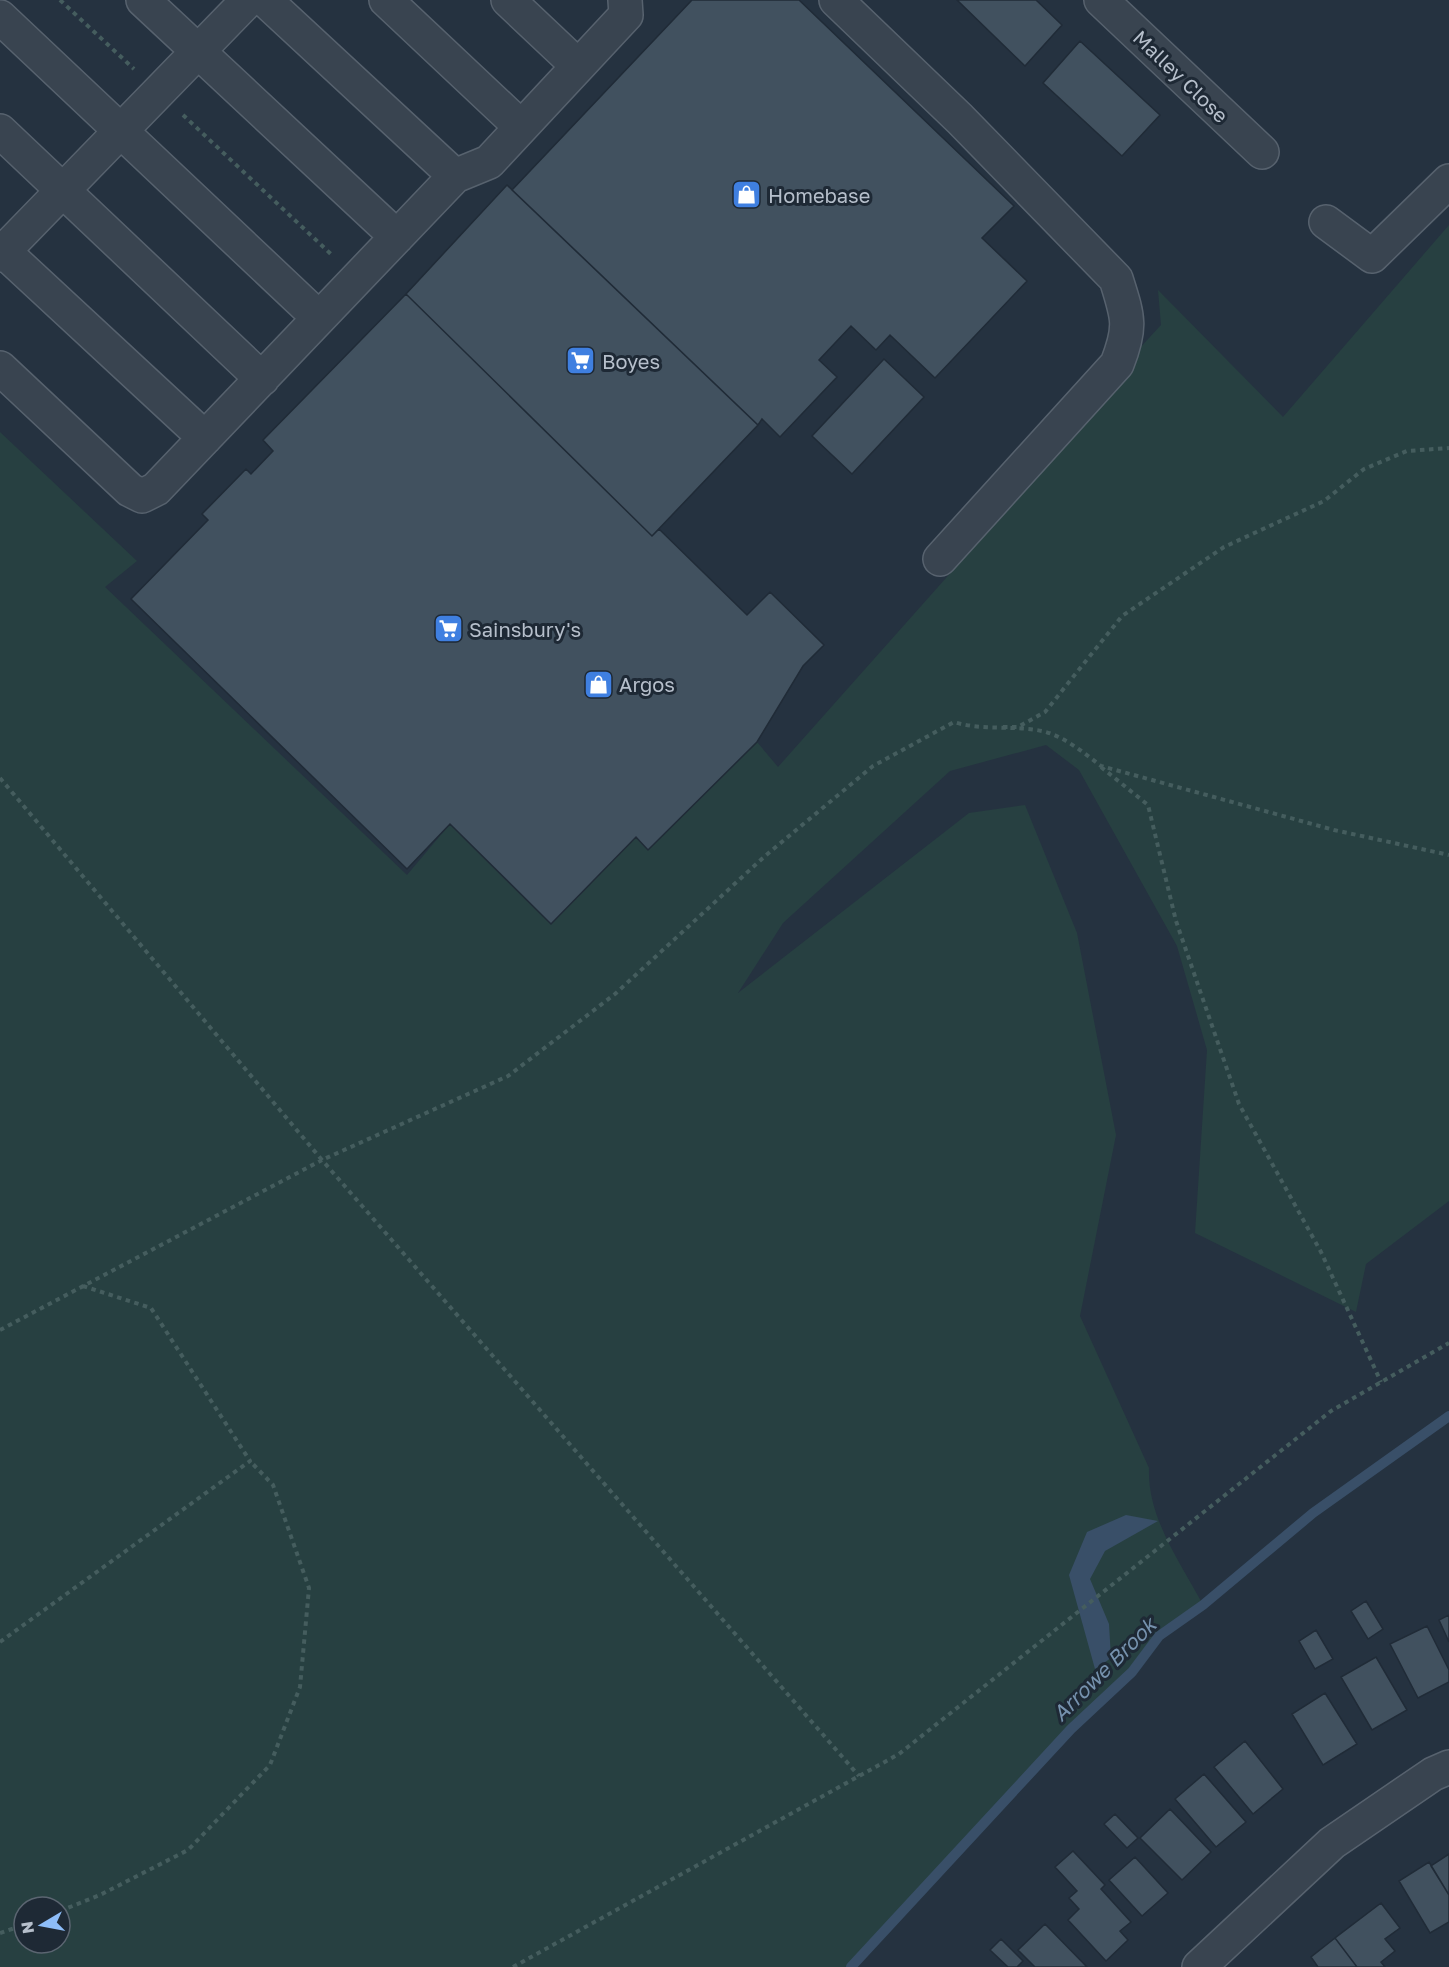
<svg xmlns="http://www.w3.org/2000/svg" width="1449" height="1967" viewBox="0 0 1449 1967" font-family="'Golos Text',sans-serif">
<rect width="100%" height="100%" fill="#253240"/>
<path fill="#274041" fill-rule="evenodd" d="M1449,225V1201L1366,1264L1356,1312L1195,1233L1207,1050L1177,946L1079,770L1046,745L950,771L783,923L738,993L969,813L1025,805L1077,933L1116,1135L1080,1316L1149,1468C1147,1518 1181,1563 1203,1605L1159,1636L1132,1672L1071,1729L848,1967H0V432L137,561L105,587L407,875L450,824L551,924L636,837L648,850L757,742L778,767L954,569L946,558L1161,325L1158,290L1283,417ZM24,1907H60V1943H24Z"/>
<path fill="#394f68" d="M1126,1515L1158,1521L1105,1551L1090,1579L1109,1624L1111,1658L1095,1669L1069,1575L1087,1532Z"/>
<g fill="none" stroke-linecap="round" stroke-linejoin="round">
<path stroke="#394f68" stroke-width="10" d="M851,1967L1071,1729L1132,1672L1159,1636L1203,1605L1313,1513L1449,1416"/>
</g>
<path fill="#41515f" stroke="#202b37" stroke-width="1.5" d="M692,0H799L1014,206L982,238L1027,281L935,378L890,335L876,350L851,326L819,360L837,377L780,437L762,419L758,425L512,190Z
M957,0H1036L1062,25L1025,66Z
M1080,41L1160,115L1122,156L1043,83Z
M507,185L758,425L652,536L406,294Z
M406,294L652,536L659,529L747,615L770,592L824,645L803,666L757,742L648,850L636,837L551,924L450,824L407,869L131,599L208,520L202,514L246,469L251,474L273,451L263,440Z
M884,359L924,397L852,474L812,436Z
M1366,1601L1383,1629L1368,1639L1351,1611Z
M1449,1615V1642L1439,1620Z
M1427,1626L1449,1670V1682L1418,1698L1390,1644Z
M1316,1630L1333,1659L1315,1669L1299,1641Z
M1376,1657L1407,1710L1372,1730L1341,1677Z
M1325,1693L1357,1744L1323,1765L1292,1714Z
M1245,1741L1283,1789L1253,1814L1214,1767Z
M1204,1774L1246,1822L1216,1847L1175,1799Z
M1170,1809L1211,1852L1182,1880L1140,1838Z
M1115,1814L1138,1838L1127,1848L1104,1824Z
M1073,1851L1105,1885L1101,1889L1131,1922L1120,1931L1128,1940L1106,1961L1068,1920L1079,1909L1069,1898L1077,1891L1055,1867Z
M1449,1854V1895L1431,1866Z
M1135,1857L1168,1893L1142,1916L1109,1880Z
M1429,1862L1449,1895V1922L1430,1933L1399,1881Z
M1381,1903L1400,1928L1385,1939L1395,1951L1381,1962L1385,1967H1357L1335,1938Z
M1045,1924L1087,1967H1035L1018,1950Z
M1335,1938L1357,1967H1318L1311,1957Z
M1001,1939L1023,1961L1017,1967H1008L990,1950Z"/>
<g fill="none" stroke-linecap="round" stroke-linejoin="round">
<defs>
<path id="minor" d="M143,0L397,237
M265,0L455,176
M386,0L521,127
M508,0L578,66
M836,0L960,119L1116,279C1128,317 1132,326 1117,364L940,559
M1101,0L1262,152
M0,17L319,318
M0,131L262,379
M1326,222L1372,256L1449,181
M0,248L205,438
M0,255L248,0
M0,368L130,490L142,496L156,489L455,176L489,162L626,15L625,0
M1199,1967L1332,1843L1433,1774L1449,1767"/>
</defs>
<use href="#minor" stroke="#57626e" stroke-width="36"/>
<path stroke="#455d5e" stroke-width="4" stroke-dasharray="4.5 4.5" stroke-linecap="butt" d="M60,0L134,69
M183,115L333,256
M1003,727H1018L1045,712L1122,616L1224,547L1324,501L1364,469L1407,451L1449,448
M1101,767L1148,805L1176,921L1239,1104L1321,1252L1381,1382
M0,778L322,1160L508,1076L615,994L765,856L873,766L954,722C983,731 1013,725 1042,731C1064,736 1084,753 1101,766L1334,830L1449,855
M0,1330L322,1160L859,1776
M0,1642L250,1461L151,1308L83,1286
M60,1911L100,1895L188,1850L270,1765L300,1687L309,1588L273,1485L250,1461
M0,1933L24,1925
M513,1967L899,1754L1331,1411L1449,1343"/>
<use href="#minor" stroke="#394450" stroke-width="33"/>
</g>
<defs>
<symbol id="shop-square" viewBox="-11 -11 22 22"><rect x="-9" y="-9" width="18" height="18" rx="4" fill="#3f7fe0" stroke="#1e2935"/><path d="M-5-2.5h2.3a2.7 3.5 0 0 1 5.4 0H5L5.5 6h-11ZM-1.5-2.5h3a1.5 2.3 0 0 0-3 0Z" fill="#fff"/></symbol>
<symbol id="supermarket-square" viewBox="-11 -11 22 22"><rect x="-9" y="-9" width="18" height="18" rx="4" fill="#3f7fe0" stroke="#1e2935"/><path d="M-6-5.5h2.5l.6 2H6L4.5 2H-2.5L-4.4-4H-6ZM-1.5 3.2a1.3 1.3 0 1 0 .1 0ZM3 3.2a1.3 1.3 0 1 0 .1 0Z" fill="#fff"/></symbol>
</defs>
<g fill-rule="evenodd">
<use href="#shop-square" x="730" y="178" width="33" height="33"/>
<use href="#supermarket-square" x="564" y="344" width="33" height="33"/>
<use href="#supermarket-square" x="432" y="612" width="33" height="33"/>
<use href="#shop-square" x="582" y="668" width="33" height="33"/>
</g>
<g text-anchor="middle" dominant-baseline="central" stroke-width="6" stroke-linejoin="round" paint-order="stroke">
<g font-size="20" fill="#b6bfcb" stroke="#1e2935">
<text transform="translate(1181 76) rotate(44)">Malley Close</text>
</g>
<g font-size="20" fill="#b6bfcb" stroke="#1e2935" text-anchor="start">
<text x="768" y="195">Homebase</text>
<text x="602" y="361">Boyes</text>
<text x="469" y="629">Sainsbury's</text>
<text x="619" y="684">Argos</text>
</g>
<g font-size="21" font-style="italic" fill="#7692ae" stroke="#1e2935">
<text transform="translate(1104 1669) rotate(-45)">Arrowe Brook</text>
</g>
</g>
<g transform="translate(42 1925) rotate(260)"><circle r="28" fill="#1e2935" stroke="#5b6571" stroke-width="1.5"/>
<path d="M0-4.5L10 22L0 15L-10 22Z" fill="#8dbdf9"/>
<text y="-9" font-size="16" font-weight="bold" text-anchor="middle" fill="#b6bfcb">N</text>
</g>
</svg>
